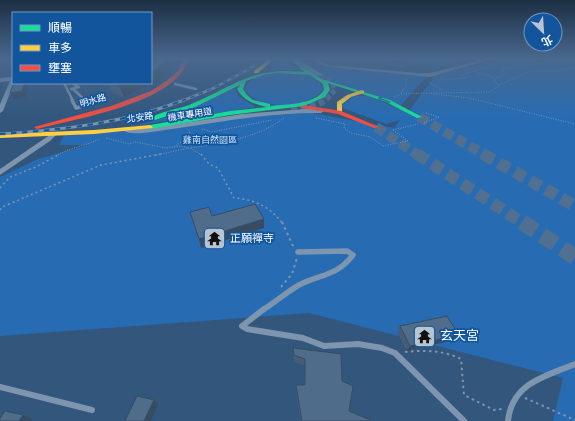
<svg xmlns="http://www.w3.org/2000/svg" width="575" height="421" viewBox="0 0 575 421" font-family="Signika,'Noto Sans TC',sans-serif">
<rect width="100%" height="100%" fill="#32567c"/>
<path fill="#276cb2" d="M279,58H288L295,66L302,70H270Z
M378,58C389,58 401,70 411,62L406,58H459L464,61L433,68L425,65L421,66L416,64C404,72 389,64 378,58Z
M504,58H575V421H553L563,378L309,313L0,336V177L38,159L88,145H59L64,135L186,125L301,111L394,128L400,120L386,124L340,107L354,96H367L408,112L435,76Z
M303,60L324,67L427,76L400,106L369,93L326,80Z
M285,72C299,73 319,74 323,89C312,109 252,112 245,88C252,74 271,73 285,72Z
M235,88L238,96L256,107L127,127C169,119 198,106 235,88Z"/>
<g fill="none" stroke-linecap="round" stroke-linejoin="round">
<path stroke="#516f90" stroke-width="5" stroke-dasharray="5 2.5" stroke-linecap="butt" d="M320,75L331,81L335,90L325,101"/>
<path stroke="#516f90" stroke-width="6" stroke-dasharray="6 3.5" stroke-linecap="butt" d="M291,109L316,105L327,100"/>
<path stroke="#516f90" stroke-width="10" stroke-dasharray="10 4.5" stroke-linecap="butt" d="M419,117L485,155
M376,127L418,155"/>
<path stroke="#516f90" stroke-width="12" stroke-dasharray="12 6" stroke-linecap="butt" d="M417,154L523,223
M483,154L575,206"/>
<path stroke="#516f90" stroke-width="16" stroke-dasharray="16 8" stroke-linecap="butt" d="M522,222L575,257"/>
<path stroke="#7d95ae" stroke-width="1" stroke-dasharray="1 1.5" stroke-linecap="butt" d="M474,71L515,58H534
M462,75L474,71L495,78
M496,78L502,76L503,70L517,66L544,63L547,60L541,58
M438,80L466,78L458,73
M429,82L444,91
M499,85L531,71H560L575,67
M401,93L406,85V78
M426,93L469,98L575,124
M431,93L490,92L499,86L494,80L496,78
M394,97L402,94L425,93
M426,113L439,117
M316,118L345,124L344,128L351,133L370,137L383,146L408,141
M424,123L439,117
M202,129L212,132L272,120
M393,130L418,124
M393,130L408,141
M106,138L129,144L135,142L166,148L181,146L188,148
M174,147L190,136L189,130
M58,155C71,147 86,146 99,139
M156,155L190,148
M202,155L190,148C222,143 258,138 284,118"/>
<path stroke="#7d95ae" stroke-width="1.5" stroke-dasharray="2 3" stroke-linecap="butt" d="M201,154L209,164L218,168L234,198C253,199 271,207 282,223
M0,188L10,177L36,167L60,154
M0,210L2,207L101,165L161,154"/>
<path stroke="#7d95ae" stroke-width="2" stroke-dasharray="2.5 3.5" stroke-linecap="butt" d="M282,222L293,246
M281,287L292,274L297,258
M405,352C424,350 443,350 461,359L464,395L494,410L502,409
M525,398L575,420"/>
<path stroke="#7d95ae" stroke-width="2.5" d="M254,58H263
M64,83L73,101
M175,84L196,89
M71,89L79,87L72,83
M73,89L86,101"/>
<path stroke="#7d95ae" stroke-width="3.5" d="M72,100L76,108L90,104L85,100"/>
<path stroke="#7d95ae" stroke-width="5.5" d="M263,310C275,302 287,292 299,285C321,274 337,276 353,255L347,251L298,252"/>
<path stroke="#7d95ae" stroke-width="6" d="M264,309L242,326L247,329L303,338L324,346L358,344L382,348L395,353L464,421
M0,387L92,410
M508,421C512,383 544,377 575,364"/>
<path fill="#7d95ae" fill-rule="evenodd" d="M295,58H300L306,64L323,75L318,76L302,66Z
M315,58H319L321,62L329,65L419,73H430L489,58H497L430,77L329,67L317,64Z
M13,77L14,83L3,111L0,113V104L10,81L0,82V78Z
M305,109H321L324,111L321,113C263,112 208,125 151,132C143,133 129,135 122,130L125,128H151L242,114Z
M54,132L57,134L50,141L0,175V169Z"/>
<path fill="#16e098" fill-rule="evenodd" d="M290,58H295L305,68L322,79L390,100L422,117L417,118L386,102L328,83L330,90L325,97L304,106L230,115L150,129L147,127L150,125L230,111L267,107C254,104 244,101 237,89L240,85L195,107L152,121L149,119C158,112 178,109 189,105C234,87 251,66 304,72ZM276,73L310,75L323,84L324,90C314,105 286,104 270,106V104L253,100L247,95L243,89L246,81L263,75Z"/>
<path fill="#ffcf43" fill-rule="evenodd" d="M270,58H275L258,73H254V71Z
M362,90L364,91V93L351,97L342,104V112L337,113V102L347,95Z
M150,125L153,127L152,128L94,134L0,138V134L94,130Z"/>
<path fill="#f24e42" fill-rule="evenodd" d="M185,58H189C187,63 186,68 182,72C158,105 76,119 37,129L34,127L111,106L151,91L166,81L178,71Z
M304,105L341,111L379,127L374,128L338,114L302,108L301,107Z"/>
<defs>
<path id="rail-far1" d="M182,101L214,88L256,65"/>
<path id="rail" d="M0,134C62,130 125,123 184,100"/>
</defs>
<use href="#rail-far1" stroke="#7d94ac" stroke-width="2.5"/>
<use href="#rail" stroke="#7d94ac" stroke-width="3"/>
<use href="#rail-far1" stroke="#12559c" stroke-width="1.5" stroke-dasharray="4.5" stroke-linecap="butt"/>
<use href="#rail" stroke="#12559c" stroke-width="2" stroke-dasharray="5.5" stroke-linecap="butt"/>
</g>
<path fill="#445e78" d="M151,58H176L174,60L168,73L159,81L124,97L112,93L108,83H151Z
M400,326L459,335L454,340L406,351L397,331Z
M293,348L342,381L349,411L370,421H301L296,392V385H304L305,366L294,362Z"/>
<path fill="#374c61" d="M8,58H13V67L10,73L0,74V64Z
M167,58H176L174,60L168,73L159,81L124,97L119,85L122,83H151V71Z
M0,82L3,86L0,91Z
M24,83H29L26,97L14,99L10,93Z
M264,219V228L201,248L199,239Z
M459,335L454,340L406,351L410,346Z
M154,400L158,404L151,421H144Z
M23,415L32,419L31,421H19Z"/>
<path fill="#4f6d8b" stroke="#374c61" d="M0,58H8L5,63L0,64Z
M151,58H167L165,62L156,69L151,71Z
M14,83H24L22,91L10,93Z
M115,83H122L119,85Z
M255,204L264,219L199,239L190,212L209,207L212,216Z
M447,316L459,335L410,346L400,326Z
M293,348L341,354L342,381L353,386L349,411L370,420V421H302L296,385H305V359L294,355Z
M137,396L154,400L144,421H125Z
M5,411L23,415L19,421H0V418Z"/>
<defs><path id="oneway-shaft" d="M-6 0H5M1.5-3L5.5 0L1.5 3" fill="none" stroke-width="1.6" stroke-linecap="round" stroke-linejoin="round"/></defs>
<use stroke="#137f9b" href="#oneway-shaft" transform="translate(384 100) rotate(-159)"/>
<linearGradient id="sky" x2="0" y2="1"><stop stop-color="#1c2f44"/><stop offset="0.5" stop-color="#49688e"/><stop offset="1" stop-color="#49688e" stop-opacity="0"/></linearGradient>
<rect width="575" height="117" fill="url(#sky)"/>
<defs>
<symbol id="temple-square" viewBox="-11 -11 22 22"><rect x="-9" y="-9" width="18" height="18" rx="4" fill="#b7c4d1" stroke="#12559c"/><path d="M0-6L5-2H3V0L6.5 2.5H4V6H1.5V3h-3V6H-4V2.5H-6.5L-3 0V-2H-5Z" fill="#111"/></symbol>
</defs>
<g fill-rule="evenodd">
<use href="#temple-square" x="202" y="226" width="25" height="25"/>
<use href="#temple-square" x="412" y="324" width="25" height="25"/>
</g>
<g text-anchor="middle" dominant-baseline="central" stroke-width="3.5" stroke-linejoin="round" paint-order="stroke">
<g font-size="9" fill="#fff" stroke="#12559c">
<text transform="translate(93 101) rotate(-16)">明水路</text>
<text transform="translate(190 115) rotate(-9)">機車專用道</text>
<text transform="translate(140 118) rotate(-8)">北安路</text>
</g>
<g font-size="9" fill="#d0e7fe" stroke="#12559c">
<text x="210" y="140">雞南自然園區</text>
</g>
<g font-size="11" fill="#fff" stroke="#12559c" text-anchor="start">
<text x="230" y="238">正願禪寺</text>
</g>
<g font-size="13" fill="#fff" stroke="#12559c" text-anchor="start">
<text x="440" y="336">玄天宮</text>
</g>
</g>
<rect x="12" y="12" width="140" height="72" fill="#12559c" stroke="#7199c4"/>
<rect x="20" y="25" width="20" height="6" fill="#16e098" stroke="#7199c4"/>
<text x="48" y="32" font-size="12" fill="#ffffff">順暢</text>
<rect x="20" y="45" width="20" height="6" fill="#ffcf43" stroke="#7199c4"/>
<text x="48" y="52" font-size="12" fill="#ffffff">車多</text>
<rect x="20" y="65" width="20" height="6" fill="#f24e42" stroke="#7199c4"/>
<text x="48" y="72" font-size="12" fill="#ffffff">壅塞</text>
<g transform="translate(543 32) rotate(155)"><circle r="19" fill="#12559c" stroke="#7199c4"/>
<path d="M0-3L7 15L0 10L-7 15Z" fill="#b7c4d1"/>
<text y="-6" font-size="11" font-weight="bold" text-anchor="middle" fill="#ffffff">北</text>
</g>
</svg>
